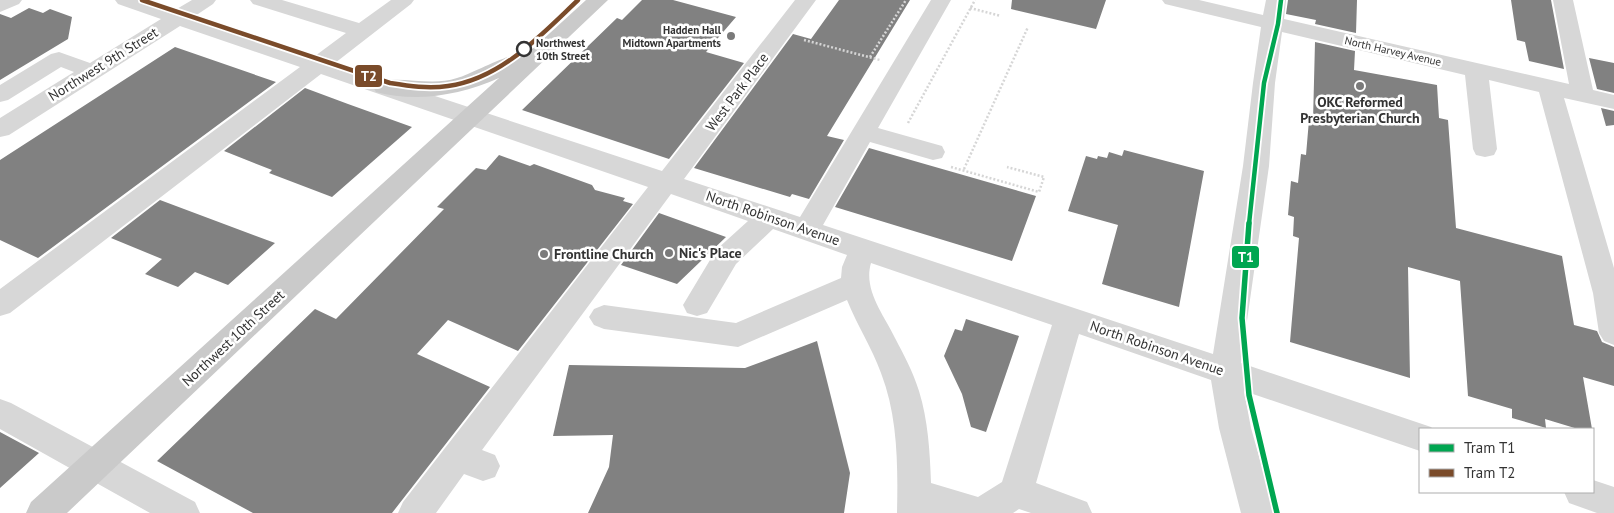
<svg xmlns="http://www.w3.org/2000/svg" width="1614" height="513" viewBox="0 0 1614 513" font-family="'PT Sans',sans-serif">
<rect width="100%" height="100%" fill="#fff"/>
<path fill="#818181" d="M642,0H673L736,17L706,52L744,63L669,159L522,110L617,18L622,20Z
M839,0H910L827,136L844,140L809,199L792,194L790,197L694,168L793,34L811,39Z
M1012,0H1106L1096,29L1011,9Z
M1288,0H1357L1356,33L1315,24L1316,20L1286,14Z
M1511,0H1551L1564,69L1529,61L1525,42L1517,40Z
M29,8L43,13L50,9L72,17L68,39L0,80V14L11,18Z
M1315,42L1355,51L1354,70L1437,85L1439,118L1448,120L1456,228L1562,256L1574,325L1597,331L1602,342L1614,347V386L1583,377L1592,429H1578L1545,419L1546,428L1512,418V409L1468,396L1460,281L1408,267L1410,378L1290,342L1299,238L1293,236L1294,217L1288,215L1291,181L1298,183L1301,154L1306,155L1309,120L1313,121Z
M175,47L276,82L38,258L0,240V160Z
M1589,58L1614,63V93L1597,89Z
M305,88L348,104L412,127L332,197L269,173L272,170L224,151Z
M1601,108L1614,111V125L1606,126Z
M869,148L1036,196L1012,261L835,207Z
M1124,150L1204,171L1179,307L1102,284L1118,225L1068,211L1086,156L1097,159L1098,156L1107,158L1109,152L1122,156Z
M499,155L530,166L534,164L592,185L595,190L625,198L623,201L633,204L518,351L448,320L417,354L490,387L392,513H253L157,461L315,309L336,319L444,209L437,207L476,168L486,170Z
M160,200L275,243L228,285L195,272L178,287L145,274L162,259L111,238Z
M659,213L726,237L677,284L621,265Z
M966,319L1019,336L986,432L971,427L962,394L944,356L955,329L962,331Z
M817,341L850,473L844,513H588L609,467L613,435L553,436L569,365L745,368Z
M0,432L39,453L0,488Z"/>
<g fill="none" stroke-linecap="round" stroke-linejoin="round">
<path stroke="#d6d6d6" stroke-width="2.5" stroke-dasharray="2 2" stroke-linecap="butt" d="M970,8L1001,16
M804,40L880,60
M870,57L906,0
M908,123L975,0
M951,167L1039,192L1044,177L1007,167
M964,169L1028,27"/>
<path fill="#d7d7d7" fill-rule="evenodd" d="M0,0H22L19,4L0,12Z
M115,0H145L175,10L192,0H216L213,4L195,16L315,56L346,33L253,4L250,0H282L359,23L391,0H414L411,4L335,63L662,171L795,0H816L684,179L800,217L931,0H951L878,128L942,146L945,152L942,158L933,160L870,142L823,225L1213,354L1243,166L1253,83L1261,27L1165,4L1162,0H1199L1263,15L1266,0H1286L1284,19L1569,84L1553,0H1573L1593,90L1614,95V109L1564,98L1614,268V345L1604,341L1599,333L1593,293L1539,92L1489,80L1497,149L1494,155L1485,157L1476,155L1473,149L1465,75L1282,32L1275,83L1269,166L1241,363L1431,427L1433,429H1420V451L1244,391L1251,428L1275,513H1241L1219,428L1211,380L1079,334L1036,483L1087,502L1092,513H1031L1019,509L1013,513H897C898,466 898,417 881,373C872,348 857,325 847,300L738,347L604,329L594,325L589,317L594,309L604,305L736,323L841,278L842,267L847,255L773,229L736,264L707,313L697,316L687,313L683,305L716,250L748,221L671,194L482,450L495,455L500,466L495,477L483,481L464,474L436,513H398L403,502L648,187L321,74L10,313L0,316V289L300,67L180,26L9,135L0,137V118L74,72L61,67L8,100L0,102V85L51,54L59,52L90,63L161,19L118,4ZM871,263L1052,325L1002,482L978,497L931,483C930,452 928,420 919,391C913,372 904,355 895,338C884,315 863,290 871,263Z
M0,399L11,403L195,502L200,513H150L0,429Z
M1593,480L1614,487V513H1597L1569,503L1564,492H1593Z"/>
<path fill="#cacaca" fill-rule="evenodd" d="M586,0H608L67,513H26L31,502L499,78C460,95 417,103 376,92L373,87L376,82C402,75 430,87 457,78C474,73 513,50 527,54Z"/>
<defs>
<path id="tram-1-far1" d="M1249,224L1264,83L1278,24L1281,0"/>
<path id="tram-1" d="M1249,223L1242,318L1249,395L1277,513"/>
<path id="tram-2" d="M142,0L390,83C409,86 428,89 448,86C501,79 541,35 578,0"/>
</defs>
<use href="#tram-1-far1" stroke="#fff" stroke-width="8"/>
<use href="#tram-1" stroke="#fff" stroke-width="9"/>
<use href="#tram-2" stroke="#fff" stroke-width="8"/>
<use href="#tram-1-far1" stroke="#00a651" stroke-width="4.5"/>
<use href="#tram-1" stroke="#00a651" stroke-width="5.5"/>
<use href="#tram-2" stroke="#7a4b2a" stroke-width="4.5"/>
</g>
<g fill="#7a7a7a" stroke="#fff" stroke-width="2">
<circle cx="731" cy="36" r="5"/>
<circle cx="1360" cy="86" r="5"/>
<circle cx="669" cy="253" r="5"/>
<circle cx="544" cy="254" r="5"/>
</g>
<circle fill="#fff" stroke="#333" stroke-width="2.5" cx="524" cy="49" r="7"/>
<g text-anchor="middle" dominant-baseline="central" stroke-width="5" stroke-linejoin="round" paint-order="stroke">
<g font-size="11" font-weight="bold" fill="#333" stroke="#fff" text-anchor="end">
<text x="721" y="30">Hadden Hall<tspan x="721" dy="13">Midtown Apartments</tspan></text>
</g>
<g font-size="11" font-weight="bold" fill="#333" stroke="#fff" text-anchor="start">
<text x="536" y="43">Northwest<tspan x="536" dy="13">10th Street</tspan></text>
</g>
<g font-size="11" fill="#333" stroke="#fff">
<text transform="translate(1393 51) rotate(13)">North Harvey Avenue</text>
</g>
<g font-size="14" fill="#333" stroke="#fff">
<text transform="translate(103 64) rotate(-32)">Northwest 9th Street</text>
<text transform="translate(737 92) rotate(-53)">West Park Place</text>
<text transform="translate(773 218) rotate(19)">North Robinson Avenue</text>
<text transform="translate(233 338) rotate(-43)">Northwest 10th Street</text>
<text transform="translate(1157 348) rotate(19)">North Robinson Avenue</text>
</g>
<g font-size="14" font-weight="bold" fill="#333" stroke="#fff" text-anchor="start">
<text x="1360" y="102" text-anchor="middle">OKC Reformed<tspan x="1360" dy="16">Presbyterian Church</tspan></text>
<text x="679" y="253">Nic's Place</text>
<text x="554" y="254">Frontline Church</text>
</g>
</g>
<g stroke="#fff" stroke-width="2">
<rect x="354" y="64" width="29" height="24" rx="5" fill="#7a4b2a"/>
<rect x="1231" y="245" width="29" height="24" rx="5" fill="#00a651"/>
</g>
<g font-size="14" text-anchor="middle" font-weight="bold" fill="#fff">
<text x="369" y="81">T2</text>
<text x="1246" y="262">T1</text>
</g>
<rect x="1419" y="428" width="175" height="65" fill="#ffffff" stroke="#adadad"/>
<rect x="1429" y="444" width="25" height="8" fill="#00a651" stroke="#adadad"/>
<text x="1464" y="453" font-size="15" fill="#333333">Tram T1</text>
<rect x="1429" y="469" width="25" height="8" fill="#7a4b2a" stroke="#adadad"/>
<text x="1464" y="478" font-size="15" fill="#333333">Tram T2</text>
</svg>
